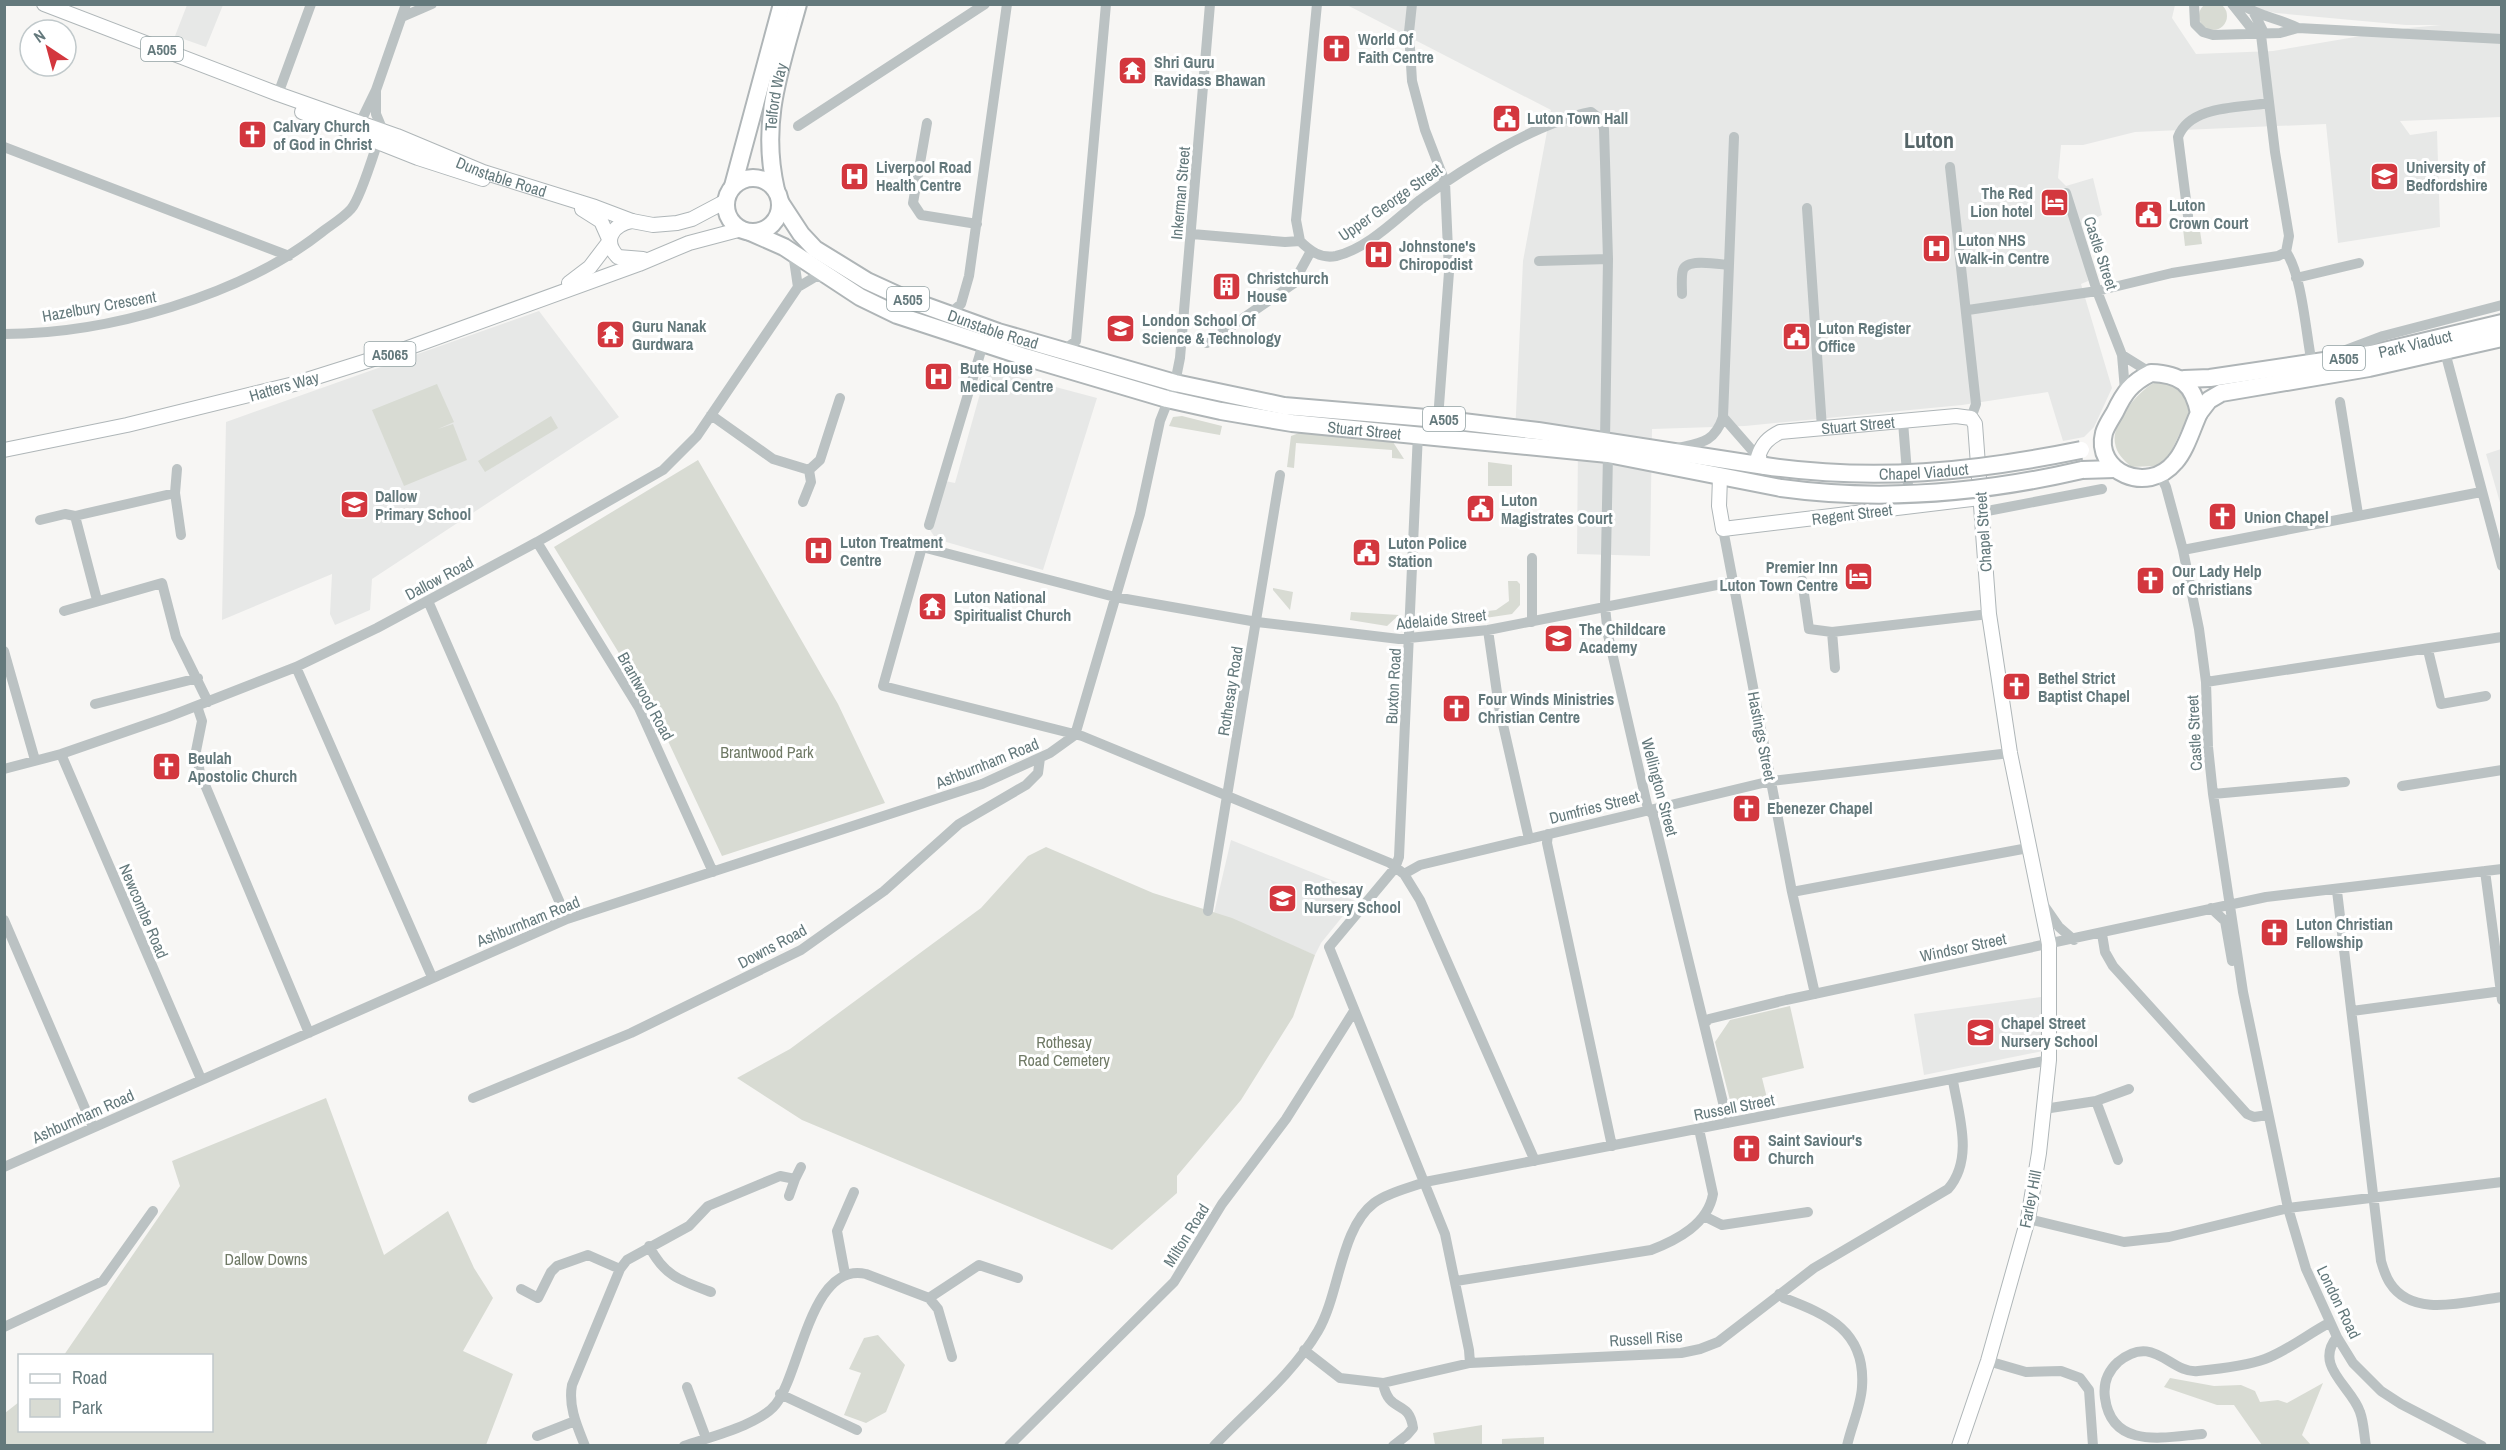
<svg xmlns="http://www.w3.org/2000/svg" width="2506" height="1450" viewBox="0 0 2506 1450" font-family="'Archivo Narrow',sans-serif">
<rect width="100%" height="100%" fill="#f7f6f4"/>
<path fill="#e7e8e7" d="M187,5H223L206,47L175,36Z
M1347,5H2175L2172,18L2196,54L2273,51L2408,28L2441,25H2406L2276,13L2258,9L2253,5H2501V117L2400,121L2410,135L2437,131L2440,227L2338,243L2326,124L2135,132L2083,145H2061L2058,178L2066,186L2093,178L2102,215L2080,225L2088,281L2081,284L2112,388L2094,427L2084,437L2063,441L2048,392L1962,405L1745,426L1652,429L1650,556L1577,554L1578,443L1515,435L1523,261L1551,110Z
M539,311L619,417L372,579L370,610L335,625L330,614L332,574L222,620L226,422Z
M992,370L1097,398L1043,570L936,539L930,530L945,481L955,483L981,390L979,379L987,371Z
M2501,449H2502L2501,506L2486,454Z
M1231,840L1346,886L1342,895L1355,901L1321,943L1315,955L1214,913Z
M2041,997L2043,1051L1924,1075L1914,1014Z"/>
<path fill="#d8dbd3" d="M2199 16a14 14 0 1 1 28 0a14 14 0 1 1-28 0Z
M2198,218L2202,244L2185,246L2182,220Z
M2156,382H2166L2176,387L2187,397L2190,412L2167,460L2155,466L2131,467C2124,460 2116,453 2115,443C2111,424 2139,389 2156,382Z
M437,384L454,422L438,429L453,424L467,460L404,486L372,410Z
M551,416L558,428L485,472L478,461Z
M1182,416L1222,426L1220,435L1169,426L1173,417Z
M1299,433L1393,442L1404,459L1392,458V450L1296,443L1294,468L1287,467L1291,436Z
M698,460L838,704L885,803L722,856L652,707L554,547Z
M1488,462L1512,465V486H1488Z
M1508,581H1517L1520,584V605L1512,614L1438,625L1430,618H1471L1472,613L1496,610L1509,601Z
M1273,588L1293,592L1290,610L1273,590Z
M1351,612L1399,615L1387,626L1350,620Z
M1046,847L1153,893L1232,918L1315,955L1293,1017L1241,1100L1177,1176V1193L1112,1250L802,1120L737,1078L790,1049L981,908L1028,856Z
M1790,1006L1804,1068L1762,1078L1769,1106L1742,1113L1731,1104L1715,1042L1730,1020Z
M326,1098L384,1255L448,1211L474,1268L493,1298L463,1351L513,1374L486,1445H5V1413L19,1402L20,1430H212V1356L64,1355L180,1186L172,1161Z
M878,1335L905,1365L886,1412L866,1423L844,1415L861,1373L849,1369L864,1338Z
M2170,1378L2214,1386L2241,1385L2255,1391L2260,1402L2278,1400L2287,1403L2323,1383L2302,1435L2311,1445H2262L2234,1405H2217L2164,1387Z
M1482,1425V1445H1435L1433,1433Z
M1544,1437V1445H1502V1439Z"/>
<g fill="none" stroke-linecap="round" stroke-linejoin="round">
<defs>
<g id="major">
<path id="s1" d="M44,4L278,94L397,136L483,172L595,207L632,221L653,225L677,223L692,219L726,201"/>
<path d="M302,112L418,158L483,179"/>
<path d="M582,209L601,221L609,239"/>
<path d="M632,221C612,225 602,241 618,257L643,259"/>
<path d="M569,283L590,267L609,242"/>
<path d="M4,450L127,425L294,384L405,349L639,264L689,243L742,229"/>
<path id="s2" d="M1765,466L1758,457C1762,444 1768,438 1780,432L1956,416L1971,418L1975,424L1989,614L2010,753L2049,944V1060L2039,1153L2028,1219L1988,1361L1959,1446"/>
<path d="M1720,477L1719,506L1723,529L1980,498"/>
</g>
<g id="highway">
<circle cx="753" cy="205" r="27"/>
<path d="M733,186L782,4"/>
<path id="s3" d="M776,190C760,122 780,70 798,4"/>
<path id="s4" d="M780,202L801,234L815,249L867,281L904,298L998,332L1175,383L1284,406L1438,419L1538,431L1765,466"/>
<path id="s5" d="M750,232L784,247L860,297L897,315L1025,357L1167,399L1221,411L1292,423L1608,454L1781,488"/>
<path d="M2151,373C2180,374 2193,383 2199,413C2192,428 2186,450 2175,462C2147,496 2094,471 2104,433C2106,426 2111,419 2115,412C2124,393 2131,383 2151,373Z"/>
<path id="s6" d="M2184,379L2210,378L2371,354L2502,323"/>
<path d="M2199,413L2209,400L2221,393L2369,368L2502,338"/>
<path d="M2082,470L2115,469"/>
</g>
</defs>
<use href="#major" stroke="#afb6b8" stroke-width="16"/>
<use href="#highway" stroke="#afb5b7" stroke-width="20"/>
<path stroke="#bbc2c3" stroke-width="10" d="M1317,4L1296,220L1300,241C1310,251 1321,259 1336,256C1367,249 1396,219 1420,200C1464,168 1537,122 1591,112L1600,119L1604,129L1608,259L1605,440
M1412,4L1409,32L1412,81L1425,130L1445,182L1449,272L1438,419
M2194,4L2195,24L2203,32L2213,35L2280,33L2298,28L2502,39
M2232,4L2255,33L2261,35
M2241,4C2259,17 2279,18 2298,28
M2254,13L2263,31L2261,35L2275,152L2289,236L2286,252
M402,17L432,4
M376,91V114L383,131
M278,94L311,4
M927,123L913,203L921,215L977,224
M798,126L985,4
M360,130V123L376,90L406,4
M4,147L289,256
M1950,167L1976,404L1971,418
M2066,193L2097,291L2122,355L2125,390
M1807,208L1822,428
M2188,216L2178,137C2190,105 2239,108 2269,103
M1192,234L1285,242L1300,241
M2286,252C2302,274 2306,335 2312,364L2315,362
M793,253L798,287
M1539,261L1608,259
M2296,278L2359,263
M1682,294C1682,287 1681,276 1683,270C1687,258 1718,264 1728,265
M1968,310L2097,291L2172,273L2278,256L2286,252
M948,315L961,304L969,276L1007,4
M4,334C107,334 241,296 322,232C331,225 343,218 351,209C360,199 373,156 378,141
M1207,343L1293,284L1311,251
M1064,350L1076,341L1106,4
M2445,352L2502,566
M2338,353L2383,336L2502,305
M2122,355L2151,373
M2340,402L2358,514
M711,415L773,459L809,470L811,482L803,502
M1723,417L1758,457
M1903,422L1909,498
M1418,433L1399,857L1395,868L1329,947L1445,1234L1469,1350L1470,1363
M1674,449C1699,443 1714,444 1723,417L1734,137
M1608,454L1605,607L1608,635L1648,809L1653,815L1728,1123
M177,469L175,493L181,535
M809,470L820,460L840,398
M2160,475L2166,487L2183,550L2199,629L2206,682L2208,747L2213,794L2243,992L2288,1208L2306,1269L2337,1337L2353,1363L2381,1391L2401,1404L2482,1446
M1982,512L2102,489
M40,520L65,514L75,516
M929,525L983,344
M1723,529L1792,892L1815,994
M537,542L639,708L713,872
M2183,550L2481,492
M1802,580L1809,629L1832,632L1835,668
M97,600L75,516L175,493
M428,601L567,919
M64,611L162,583L176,637L208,702
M1532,622V558
M1488,630L1499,707L1529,839
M1832,632L1989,614
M2428,650L2441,704L2486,696
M4,651L35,760
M296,667L432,977
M2206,682L2502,637
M95,704L198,678
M197,706L202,721L196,751L200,773L309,1033
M61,754L201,1079
M4,769L61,754L168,717L296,667L377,628L537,542L663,470L697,436L798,287L815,277H828
M2402,786L2502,770
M2213,794L2345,782
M1548,834L1547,843L1612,1146
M2485,871L2502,1000
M1404,874L1420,865L1771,781L2010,753
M2337,891L2381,1261C2383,1268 2386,1277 2390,1283C2413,1319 2467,1301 2502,1297
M1792,892L2028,848
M2043,904L2059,927L2074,940
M2211,908L2225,921L2232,961
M1208,911L1280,475
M4,920L93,1127
M2102,934L2105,952L2113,966L2247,1114L2254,1117L2268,1115
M2352,1011L2502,991
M1705,1023L1709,1019L1786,1000L2266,897L2502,869
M473,1098L631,1033L801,950L884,891L959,824L1026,785L1038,773L1040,758
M2096,1101L2118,1160
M2044,1109L2096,1101L2129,1089
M1535,1161L1420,900L1404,874L1390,863L1082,736L883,686L922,547L1115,597L1257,622L1399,639L1488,630L1732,582
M4,1167L567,919L982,784L1050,753L1075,735L1140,514L1160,421L1175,383L1180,358L1210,4
M795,1179L801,1167
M1704,1216L1722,1225L1808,1212
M2028,1219L2124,1242L2169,1237L2288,1208L2502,1182
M649,1246C664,1276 681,1281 711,1292
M845,1274L837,1231L854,1192
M1456,1281L1651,1250C1677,1240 1708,1224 1713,1194L1699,1129
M521,1289L538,1298L551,1272L557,1266L588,1255L620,1269
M1779,1294L1784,1298C1828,1315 1866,1331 1862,1387C1861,1406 1851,1427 1847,1446
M929,1298L979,1265L1018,1278
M4,1327L103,1281L153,1211
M2337,1337C2313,1366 2352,1387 2360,1412C2364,1423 2364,1435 2366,1446
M1304,1350L1340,1378L1383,1383L1470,1363L1681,1353L1700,1349L1718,1342L1814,1268L1948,1189C1974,1159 1959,1116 1953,1081
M1988,1361L2026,1372L2061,1371L2080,1378L2089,1390L2093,1446
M1383,1383C1389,1415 1409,1398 1413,1428L1407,1435L1393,1446
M687,1387L706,1438
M780,1394L857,1430
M2202,1434C2165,1437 2112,1450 2105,1398C2103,1384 2107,1372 2118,1362C2154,1332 2170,1374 2198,1371C2218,1369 2246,1366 2265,1359C2287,1351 2308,1334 2329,1323
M537,1436L575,1421
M585,1446C577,1426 568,1406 572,1385L620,1269L627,1260L689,1226L708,1206L780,1176L795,1179L789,1196
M684,1446C709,1437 760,1425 776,1404C801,1371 811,1261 866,1274L929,1298L938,1309L952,1357
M1009,1446L1174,1282L1222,1204L1286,1119L1354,1011
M1214,1446C1249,1409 1293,1374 1318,1331C1340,1293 1340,1229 1374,1203C1387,1193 1409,1188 1425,1182L2049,1060"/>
<use href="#major" stroke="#fff" stroke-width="14"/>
<use href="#highway" stroke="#fff" stroke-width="16"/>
<defs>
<g id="highway-bridge">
<path id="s7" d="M1765,466C1875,482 1973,472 2081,450"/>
<path d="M1781,488C1882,502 1983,493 2082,470"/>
</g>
</defs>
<use href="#highway-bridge" stroke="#afb5b7" stroke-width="20" stroke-linecap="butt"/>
<use href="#highway-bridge" stroke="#fff" stroke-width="16"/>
</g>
<defs>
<symbol id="church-square" viewBox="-11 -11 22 22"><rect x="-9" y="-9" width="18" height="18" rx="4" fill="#d3373e" stroke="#fff"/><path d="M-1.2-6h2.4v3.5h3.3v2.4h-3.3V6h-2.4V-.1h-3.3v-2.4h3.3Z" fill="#fff"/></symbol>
<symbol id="temple-square" viewBox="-11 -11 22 22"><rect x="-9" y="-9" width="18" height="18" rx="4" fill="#d3373e" stroke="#fff"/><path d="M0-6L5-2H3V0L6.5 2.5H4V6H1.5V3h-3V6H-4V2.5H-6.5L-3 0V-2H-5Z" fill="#fff"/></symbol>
<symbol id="civic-square" viewBox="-11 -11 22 22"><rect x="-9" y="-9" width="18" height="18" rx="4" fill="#d3373e" stroke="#fff"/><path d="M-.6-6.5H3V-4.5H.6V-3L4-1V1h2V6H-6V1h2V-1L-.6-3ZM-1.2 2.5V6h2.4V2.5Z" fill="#fff"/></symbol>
<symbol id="hospital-square" viewBox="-11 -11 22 22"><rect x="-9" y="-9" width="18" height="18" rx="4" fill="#d3373e" stroke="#fff"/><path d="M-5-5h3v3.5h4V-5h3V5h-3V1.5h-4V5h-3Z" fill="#fff"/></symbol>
<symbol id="university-square" viewBox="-11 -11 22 22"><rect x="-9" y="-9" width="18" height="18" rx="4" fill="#d3373e" stroke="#fff"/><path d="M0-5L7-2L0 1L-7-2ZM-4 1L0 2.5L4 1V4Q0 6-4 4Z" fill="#fff"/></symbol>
<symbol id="hotel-square" viewBox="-11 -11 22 22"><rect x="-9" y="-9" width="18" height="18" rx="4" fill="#d3373e" stroke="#fff"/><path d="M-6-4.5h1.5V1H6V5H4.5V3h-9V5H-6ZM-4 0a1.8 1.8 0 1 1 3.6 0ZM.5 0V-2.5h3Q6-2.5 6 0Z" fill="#fff"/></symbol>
<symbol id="building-square" viewBox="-11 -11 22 22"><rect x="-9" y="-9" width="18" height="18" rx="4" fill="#d3373e" stroke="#fff"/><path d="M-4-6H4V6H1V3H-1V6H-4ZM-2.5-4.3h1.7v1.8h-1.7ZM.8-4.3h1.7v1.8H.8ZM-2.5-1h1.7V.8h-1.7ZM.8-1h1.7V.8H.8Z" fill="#fff"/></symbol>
<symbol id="school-square" viewBox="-11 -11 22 22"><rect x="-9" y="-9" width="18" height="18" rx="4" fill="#d3373e" stroke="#fff"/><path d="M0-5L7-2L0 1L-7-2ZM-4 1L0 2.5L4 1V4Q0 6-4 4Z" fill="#fff"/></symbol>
</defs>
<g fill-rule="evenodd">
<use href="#church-square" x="1320" y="32" width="33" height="33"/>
<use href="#temple-square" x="1116" y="54" width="33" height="33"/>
<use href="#civic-square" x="1490" y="102" width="33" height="33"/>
<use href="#church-square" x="236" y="118" width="33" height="33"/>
<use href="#hospital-square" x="838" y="160" width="33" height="33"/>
<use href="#university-square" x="2368" y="160" width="33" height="33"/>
<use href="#hotel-square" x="2038" y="186" width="33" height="33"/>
<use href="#civic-square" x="2132" y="198" width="33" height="33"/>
<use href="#hospital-square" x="1920" y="232" width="33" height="33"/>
<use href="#hospital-square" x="1362" y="238" width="33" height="33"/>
<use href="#building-square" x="1210" y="270" width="33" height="33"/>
<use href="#school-square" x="1104" y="312" width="33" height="33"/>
<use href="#temple-square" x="594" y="318" width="33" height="33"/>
<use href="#civic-square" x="1780" y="320" width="33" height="33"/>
<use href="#hospital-square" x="922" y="360" width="33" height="33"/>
<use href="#school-square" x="338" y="488" width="33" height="33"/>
<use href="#civic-square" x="1464" y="492" width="33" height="33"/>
<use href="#church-square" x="2206" y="500" width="33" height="33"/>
<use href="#hospital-square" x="802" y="534" width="33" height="33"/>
<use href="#civic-square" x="1350" y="536" width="33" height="33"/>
<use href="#hotel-square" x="1842" y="560" width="33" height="33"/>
<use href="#church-square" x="2134" y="564" width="33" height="33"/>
<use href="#temple-square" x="916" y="590" width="33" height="33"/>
<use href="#school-square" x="1542" y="622" width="33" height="33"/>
<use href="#church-square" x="2000" y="670" width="33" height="33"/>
<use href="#church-square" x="1440" y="692" width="33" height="33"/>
<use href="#church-square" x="150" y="750" width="33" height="33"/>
<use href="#church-square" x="1730" y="792" width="33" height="33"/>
<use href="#school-square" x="1266" y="882" width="33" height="33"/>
<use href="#church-square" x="2258" y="916" width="33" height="33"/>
<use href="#school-square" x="1964" y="1016" width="33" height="33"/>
<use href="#church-square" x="1730" y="1132" width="33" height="33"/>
</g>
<g text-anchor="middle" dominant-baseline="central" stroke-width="6" stroke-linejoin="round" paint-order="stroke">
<g fill="#fff" stroke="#92a1a3" stroke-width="1.5">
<rect x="141" y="37" width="42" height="24" rx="4.5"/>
<rect x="887" y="287" width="42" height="24" rx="4.5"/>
<rect x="364.5" y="342" width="51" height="24" rx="4.5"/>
<rect x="2323" y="346" width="42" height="24" rx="4.5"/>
<rect x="1423" y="407" width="42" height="24" rx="4.5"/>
</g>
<g font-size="15" font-weight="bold" fill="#64797c">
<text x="162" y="49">A505</text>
<text x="908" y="299">A505</text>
<text x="390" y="354">A5065</text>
<text x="2344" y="358">A505</text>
<text x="1444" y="419">A505</text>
</g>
<g font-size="16" font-weight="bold" fill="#64797c" stroke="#fff" text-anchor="start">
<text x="1358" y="39">World Of<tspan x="1358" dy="18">Faith Centre</tspan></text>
<text x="1154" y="62">Shri Guru<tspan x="1154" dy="18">Ravidass Bhawan</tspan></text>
<text x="1527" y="118">Luton Town Hall</text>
<text x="273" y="126">Calvary Church<tspan x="273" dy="18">of God in Christ</tspan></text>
<text x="876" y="167">Liverpool Road<tspan x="876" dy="18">Health Centre</tspan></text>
<text x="2406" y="167">University of<tspan x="2406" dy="18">Bedfordshire</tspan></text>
<text x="2033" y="193" text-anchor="end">The Red<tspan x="2033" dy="18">Lion hotel</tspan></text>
<text x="2169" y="205">Luton<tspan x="2169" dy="18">Crown Court</tspan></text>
<text x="1958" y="240">Luton NHS<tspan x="1958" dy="18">Walk-in Centre</tspan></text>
<text x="1399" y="246">Johnstone's<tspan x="1399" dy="18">Chiropodist</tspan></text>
<text x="1247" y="278">Christchurch<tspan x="1247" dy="18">House</tspan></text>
<text x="1142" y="320">London School Of<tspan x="1142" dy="18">Science &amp; Technology</tspan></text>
<text x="632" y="326">Guru Nanak<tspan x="632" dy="18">Gurdwara</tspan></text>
<text x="1818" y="328">Luton Register<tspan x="1818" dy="18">Office</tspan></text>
<text x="960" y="368">Bute House<tspan x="960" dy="18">Medical Centre</tspan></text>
<text x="375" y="496">Dallow<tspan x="375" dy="18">Primary School</tspan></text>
<text x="1501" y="500">Luton<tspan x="1501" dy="18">Magistrates Court</tspan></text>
<text x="2244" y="517">Union Chapel</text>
<text x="840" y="542">Luton Treatment<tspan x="840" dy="18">Centre</tspan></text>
<text x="1388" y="543">Luton Police<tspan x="1388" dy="18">Station</tspan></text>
<text x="1838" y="567" text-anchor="end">Premier Inn<tspan x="1838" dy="18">Luton Town Centre</tspan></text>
<text x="2172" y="571">Our Lady Help<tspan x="2172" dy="18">of Christians</tspan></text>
<text x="954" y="597">Luton National<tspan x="954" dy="18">Spiritualist Church</tspan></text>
<text x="1579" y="629">The Childcare<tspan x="1579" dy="18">Academy</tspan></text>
<text x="2038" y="678">Bethel Strict<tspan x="2038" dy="18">Baptist Chapel</tspan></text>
<text x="1478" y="699">Four Winds Ministries<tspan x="1478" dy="18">Christian Centre</tspan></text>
<text x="188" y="758">Beulah<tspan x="188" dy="18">Apostolic Church</tspan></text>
<text x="1767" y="808">Ebenezer Chapel</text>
<text x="1304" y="889">Rothesay<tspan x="1304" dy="18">Nursery School</tspan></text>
<text x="2296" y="924">Luton Christian<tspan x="2296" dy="18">Fellowship</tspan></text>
<text x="2001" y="1023">Chapel Street<tspan x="2001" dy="18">Nursery School</tspan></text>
<text x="1768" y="1140">Saint Saviour's<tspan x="1768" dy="18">Church</tspan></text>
</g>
<g font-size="16" fill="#64797c" stroke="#fff">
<text stroke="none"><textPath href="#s3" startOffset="94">Telford Way</textPath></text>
<text stroke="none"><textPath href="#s1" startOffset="489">Dunstable Road</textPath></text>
<text transform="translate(1180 193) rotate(-85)">Inkerman Street</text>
<text transform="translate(1390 202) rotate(-35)">Upper George Street</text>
<text transform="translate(2101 253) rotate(72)">Castle Street</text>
<text transform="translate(99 306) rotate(-10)">Hazelbury Crescent</text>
<text stroke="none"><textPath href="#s4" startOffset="255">Dunstable Road</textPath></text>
<text stroke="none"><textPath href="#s6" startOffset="234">Park Viaduct</textPath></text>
<text transform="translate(284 386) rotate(-16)">Hatters Way</text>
<text stroke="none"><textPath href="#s2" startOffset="124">Stuart Street</textPath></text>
<text stroke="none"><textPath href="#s5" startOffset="652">Stuart Street</textPath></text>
<text stroke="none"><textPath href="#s7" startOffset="159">Chapel Viaduct</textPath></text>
<text transform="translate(1852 514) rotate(-7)">Regent Street</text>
<text transform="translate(1983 532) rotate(-94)">Chapel Street</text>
<text transform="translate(439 578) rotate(-28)">Dallow Road</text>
<text transform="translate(1441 619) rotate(-6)">Adelaide Street</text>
<text transform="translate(1393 686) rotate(-87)">Buxton Road</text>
<text transform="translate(1230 691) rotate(-81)">Rothesay Road</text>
<text transform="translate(646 696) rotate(61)">Brantwood Road</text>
<text transform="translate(2194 733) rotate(-93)">Castle Street</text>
<text transform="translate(1762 736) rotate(79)">Hastings Street</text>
<text transform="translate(987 763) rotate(-22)">Ashburnham Road</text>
<text transform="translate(1660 787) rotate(75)">Wellington Street</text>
<text transform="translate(1594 807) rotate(-14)">Dumfries Street</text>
<text transform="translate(144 911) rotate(67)">Newcombe Road</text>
<text transform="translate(528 921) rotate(-22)">Ashburnham Road</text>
<text transform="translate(772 946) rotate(-28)">Downs Road</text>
<text transform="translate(1963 947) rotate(-12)">Windsor Street</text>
<text transform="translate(1734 1107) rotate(-11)">Russell Street</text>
<text transform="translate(83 1116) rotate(-24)">Ashburnham Road</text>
<text transform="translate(2030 1199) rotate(-79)">Farley Hill</text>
<text transform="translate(1186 1235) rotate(-58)">Milton Road</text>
<text transform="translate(2339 1302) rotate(64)">London Road</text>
<text transform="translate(1646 1338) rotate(-4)">Russell Rise</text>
</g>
<g font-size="16" fill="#707a66" stroke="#fff">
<text x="767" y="752">Brantwood Park</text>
<text x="1064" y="1042">Rothesay<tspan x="1064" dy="18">Road Cemetery</tspan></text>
<text x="266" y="1259">Dallow Downs</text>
</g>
<g font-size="22" font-weight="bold" fill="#556568" stroke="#fff">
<text x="1929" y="140">Luton</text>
</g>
</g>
<rect width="2506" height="1450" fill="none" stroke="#64797c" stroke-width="12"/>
<rect x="18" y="1354" width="195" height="78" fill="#ffffff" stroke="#c1c9cb" stroke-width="1.5"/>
<rect x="30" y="1374" width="30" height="9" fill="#ffffff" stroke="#c1c9cb" stroke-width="1.5"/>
<text x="72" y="1384" font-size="18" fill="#64797c">Road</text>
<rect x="30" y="1399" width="30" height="18" fill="#d8dbd3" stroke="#c1c9cb" stroke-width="1.5"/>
<text x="72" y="1414" font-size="18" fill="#64797c">Park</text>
<g transform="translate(48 48) rotate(324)"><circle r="28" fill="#ffffff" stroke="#c1c9cb" stroke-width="1.5"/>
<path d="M0-4.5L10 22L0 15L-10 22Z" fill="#d3373e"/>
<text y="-9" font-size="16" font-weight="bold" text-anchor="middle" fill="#64797c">N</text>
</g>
</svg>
